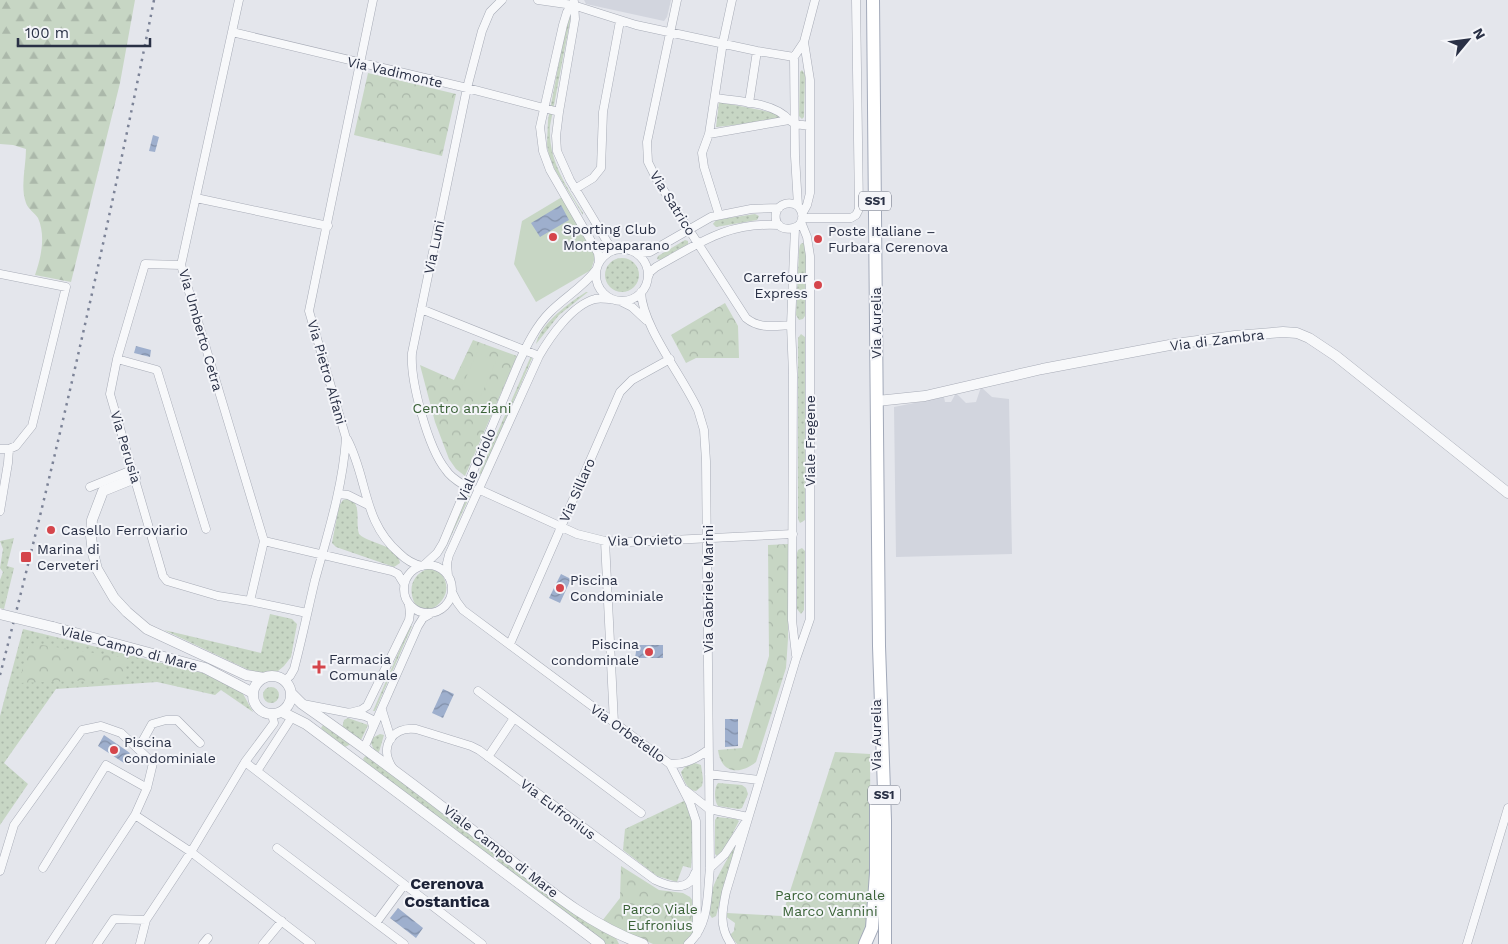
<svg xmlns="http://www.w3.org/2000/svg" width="1508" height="944" viewBox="0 0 1508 944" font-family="'Work Sans',sans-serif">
<defs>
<pattern id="grass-dots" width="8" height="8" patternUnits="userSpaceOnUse" patternTransform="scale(1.25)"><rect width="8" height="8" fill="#c7d6c4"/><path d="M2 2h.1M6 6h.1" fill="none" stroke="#abb8aa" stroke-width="1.8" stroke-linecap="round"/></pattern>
<pattern id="forest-firs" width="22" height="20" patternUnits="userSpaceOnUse" patternTransform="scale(1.25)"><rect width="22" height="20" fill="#c7d6c4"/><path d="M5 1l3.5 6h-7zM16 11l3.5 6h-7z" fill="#abb8aa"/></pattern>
<pattern id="park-crowns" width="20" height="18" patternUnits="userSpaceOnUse" patternTransform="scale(1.25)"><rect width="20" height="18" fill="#c7d6c4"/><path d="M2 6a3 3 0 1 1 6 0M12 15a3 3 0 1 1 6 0" fill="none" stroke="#abb8aa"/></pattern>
<pattern id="water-waves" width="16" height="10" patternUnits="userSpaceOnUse" patternTransform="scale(1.25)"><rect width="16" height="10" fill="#9eafcd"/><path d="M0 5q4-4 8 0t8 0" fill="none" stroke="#818fa8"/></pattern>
</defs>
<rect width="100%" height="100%" fill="#e4e6ec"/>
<path fill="#d2d5de" d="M584,0H671L667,17L664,21L586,4Z
M981,387L992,397L1009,399L1012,554L896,557L894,407L944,397L945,402H951L956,393L966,403L976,402Z"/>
<path fill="url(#grass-dots)" d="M570,14L571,16L550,126C548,160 566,186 583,213V215L555,170L549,156L547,145L548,120L568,15Z
M802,70L805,75L804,117L802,119L799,116L800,72Z
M719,102L780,114L779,120L716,127Z
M755,214L759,216L757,220L716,227L713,224L716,220Z
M685,240L688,241V244L660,260L657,259L658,256Z
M802,243L805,244L806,253L805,316L803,319L799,320L796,315L799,250L800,245Z
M605 275a17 17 0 1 1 34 0a17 17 0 1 1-34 0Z
M586,292H588L559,315L536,344C541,323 569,303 586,292Z
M801,334L805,337V520L800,523L798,519V338Z
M531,356H533L482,474H479Z
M468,495L470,496L442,555Z
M350,498C362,506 355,522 359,534C370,545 397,543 400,563L394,567L336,547L332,543L339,506L343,500Z
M14,538L7,566L14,568L4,609L0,608V580L3,572L0,568L3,549L0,541Z
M802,548L805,551L804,610L801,614L797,609V553L798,550Z
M427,569C442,567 451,585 444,597C440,605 432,609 425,613C419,611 417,607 414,602C408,587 413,575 427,569Z
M270,614L292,619L297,624L291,657L284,666L278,671L255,673L164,630L261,653Z
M410,626H412L375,711H373Z
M23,629L203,673L242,692L253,712L221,690L215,695L157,682L56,689L4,763L28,784L0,825V716Z
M263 695a8 8 0 1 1 16 0a8 8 0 1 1-16 0Z
M348,718L368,725L361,740L342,728L344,720Z
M323,725L350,744L349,745L345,747L323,730L321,728Z
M380,734L384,735L379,752L374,750L371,743L372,738Z
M366,755L616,938L619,944H603L365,762L363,759Z
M695,763L701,765L703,779L702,786L696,791C688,791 683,780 681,772L685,767Z
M718,783L742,785L746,788L748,794L742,808L739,809L718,806C714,801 714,787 718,783Z
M686,800C695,823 693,844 691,868L683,866L677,882L657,876L623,850L625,829Z
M717,817L736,819L739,821L721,856L718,857L715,854V820Z
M737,842L716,916L712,918C698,902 729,858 737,842Z"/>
<path fill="url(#forest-firs)" d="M0,0H135L120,83L71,282L35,275C41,258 46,236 38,218C35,213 28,209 26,203C20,186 26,167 26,149L13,145L0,144Z"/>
<path fill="url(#park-crowns)" d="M368,73L456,94L442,156L354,135Z
M725,303L738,326L739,358H696L686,363L671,335Z
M473,340L517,356L465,476L456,469L449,459L435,422L420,365L454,380Z
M789,544L788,639L786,668L756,762C740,775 721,774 718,750L742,748L769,656L768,545Z
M29,643L127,658L124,679L19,683Z
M835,752L870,754L871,919L862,944H737L730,935L734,931L735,923L725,916L727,913L782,916Z
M621,866L659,890L683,893L690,897L693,901L694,930L692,936L684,944H653L602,921L620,898Z"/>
<path fill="#c7d6c4" d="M562,197L596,254L591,270L536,302L514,264L522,221Z
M477,352L496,361L481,396L462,387Z"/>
<path fill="url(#water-waves)" d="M153,135L159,137L155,152L149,151Z
M561,205L569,220L540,237L531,223Z
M136,346L151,350L150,357L134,353Z
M561,574L571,579L560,603L549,598Z
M637,645H663V658H635Z
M443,689L454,694L443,718L432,713Z
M725,719H738V746L725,747Z
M104,735L130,753L124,763L98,746Z
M398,908L423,928L416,938L390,918Z"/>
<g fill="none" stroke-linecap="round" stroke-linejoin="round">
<defs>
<path id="minor" d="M239,0L181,265L264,541L250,601L307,613
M538,0L573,5L636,25L757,51L794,57
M677,0L647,142L648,162L657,180L746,318C759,329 774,326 791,325
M574,2L575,19L559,112L556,136L557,151L570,180L612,250
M573,5L567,12L563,25L540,127L543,151L550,170L598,253L599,261
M232,32L467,88L559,112
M715,98C736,101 775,102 789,120
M749,103L757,51
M709,134L789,120L795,124L810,126
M575,189L593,178L601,168L603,112L620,21
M196,198L328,226
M798,206C790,201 779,203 776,213C771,239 817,230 798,206L795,156L794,57L804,42L815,0
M802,214L807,205L810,193V80L804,42
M719,215L704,167L702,153L709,134L723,42L732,0
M802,218H851L856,215L859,209L856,0
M795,228L791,325L793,374L792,620L796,655
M596 275a26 26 0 1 1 52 0a26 26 0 1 1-52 0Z
M634,251L642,253L650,252L711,217L751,209L779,208
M181,265L145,264L117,359L110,394L163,576L167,581L218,596L250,601
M0,274L66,287L32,426L16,446L9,449H0
M648,277L650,272L656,267C700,243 727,222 779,225
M641,292C642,326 683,377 698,410L704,430L706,461L710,868C707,894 710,925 688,944
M622,302L632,307L646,320
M421,309L539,356
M117,359L157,370L206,529
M347,439C368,478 362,521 399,553C406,560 412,564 422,566
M90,487L132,470
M467,487C459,482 451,478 446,470C428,448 410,381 412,353L467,88L482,31L490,12L502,0
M478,489L577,534L605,541L630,542L793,534
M338,494L348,495L368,505
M0,511L8,463L9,449
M264,541L392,571L398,574L404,584
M605,541L614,723
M404 589a24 24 0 1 1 48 0a24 24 0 1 1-48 0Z
M424,565L437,553L443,543L519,362C527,345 536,326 550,312C565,297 583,287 596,270
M448,576L447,563L449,555L539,356C550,337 572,305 595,299C600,298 606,299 611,299
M452,592L457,602L463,610L670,764L690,803L696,821L697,934
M510,644L620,392L632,380L670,359
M285,680L290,676L294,669C302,639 308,609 315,580C328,533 343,486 346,438L309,311L373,0
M478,691L641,813
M303,704L365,716L371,719L373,727
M382,710L391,739
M349,713L361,710L367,706L409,620L410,613L409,605
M138,749L152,724L166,720H177L200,743
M369,752L365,746L418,626L423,618L430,614
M488,757L514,718
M245,762L482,944
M670,764C685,765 697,758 708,750
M392,767C379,747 392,726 416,729L471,746L479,750L655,880C670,887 689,892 695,873
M257,771L292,717
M709,774L759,780
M685,790L709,809L748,817
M135,815L191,852L311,944
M277,848L404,944
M43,868L106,765L147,788
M710,868L725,854L745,823
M0,871L14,825L82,730L101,726L121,733L153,763L147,788L135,815L50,944
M376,923L404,885
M97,944L114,919L146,920
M140,944L146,920L191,852L245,762L274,723L272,714
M203,944L208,938
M263,944L282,921
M731,944C719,927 722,911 726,892L796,659L810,619V256L807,237L801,222
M1467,944L1508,808"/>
<path id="tertiary" d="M877,401L925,396L1042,369L1175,344L1235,336L1283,332L1297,333L1309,338L1336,356L1508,493
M135,478L103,491L92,520L91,536L93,553L97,569L114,598L127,612L147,629L246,675L264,678
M53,627L205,668L253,693
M253 695a19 19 0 1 1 38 0a19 19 0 1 1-38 0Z
M292,694L302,704C365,748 425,793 485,840C535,878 583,923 643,944
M282,712L306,724L600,944"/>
<path id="primary" d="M873,0L879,646L885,820V944
M876,801V881
M865,944L872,928L876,873"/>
</defs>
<use href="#minor" stroke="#a8acb7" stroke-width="9"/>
<use href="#tertiary" stroke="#a8acb7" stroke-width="11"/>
<use href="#primary" stroke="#a2a9b9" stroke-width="14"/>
<use href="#minor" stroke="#f7f8fa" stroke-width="8"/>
<use href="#tertiary" stroke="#f7f8fa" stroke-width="10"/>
<use href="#primary" stroke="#fff" stroke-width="12"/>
<path stroke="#7c8397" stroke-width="2.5" stroke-dasharray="2.5 5" stroke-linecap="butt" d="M0,675C58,451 109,226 154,0"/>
<defs>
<path id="tertiary-bridge" d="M0,614L53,627"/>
</defs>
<use href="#tertiary-bridge" stroke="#a8acb7" stroke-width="11" stroke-linecap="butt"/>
<use href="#tertiary-bridge" stroke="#f7f8fa" stroke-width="10"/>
</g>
<g fill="#d5454b" stroke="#f4f5f9" stroke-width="2">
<circle cx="553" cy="237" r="5"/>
<circle cx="818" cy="239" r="5"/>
<circle cx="818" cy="285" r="5"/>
<circle cx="51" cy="530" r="5"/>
<rect x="20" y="551" width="12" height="12" rx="2.5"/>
<circle cx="560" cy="588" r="5"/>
<circle cx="649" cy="652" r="5"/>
<path d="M316.5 659.5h5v5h5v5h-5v5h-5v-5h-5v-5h5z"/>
<circle cx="114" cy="750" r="5"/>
</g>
<g text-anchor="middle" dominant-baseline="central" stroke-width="4" stroke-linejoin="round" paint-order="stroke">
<g fill="#f4f5f9" stroke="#676c7c" stroke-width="1">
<rect x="859" y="191.5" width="32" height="19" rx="4"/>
<rect x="868" y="785.5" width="32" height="19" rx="4"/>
</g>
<g font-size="12" font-weight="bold" fill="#2a3146">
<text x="875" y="201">SS1</text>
<text x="884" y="795">SS1</text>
</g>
<g font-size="14" fill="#2a3146" stroke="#f4f5f9">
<text transform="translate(395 72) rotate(13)">Via Vadimonte</text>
<text transform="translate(673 203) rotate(58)">Via Satrico</text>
<text transform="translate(434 247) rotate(-78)">Via Luni</text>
<text transform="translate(876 323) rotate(-90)">Via Aurelia</text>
<text transform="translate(201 330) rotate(74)">Via Umberto Cetra</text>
<text transform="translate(1217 340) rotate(-7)">Via di Zambra</text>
<text transform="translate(327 372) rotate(74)">Via Pietro Alfani</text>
<text transform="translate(810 441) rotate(-90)">Viale Fregene</text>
<text transform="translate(126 447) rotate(73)">Via Perusia</text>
<text transform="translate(476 465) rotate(-67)">Viale Oriolo</text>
<text transform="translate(577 490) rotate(-66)">Via Sillaro</text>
<text transform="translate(645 540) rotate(-1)">Via Orvieto</text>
<text transform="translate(708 589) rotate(-90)">Via Gabriele Marini</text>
<text transform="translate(129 648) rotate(15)">Viale Campo di Mare</text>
<text transform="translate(628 733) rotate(36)">Via Orbetello</text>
<text transform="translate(876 735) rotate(-90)">Via Aurelia</text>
<text transform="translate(558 809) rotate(37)">Via Eufronius</text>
<text transform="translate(501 851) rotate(38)">Viale Campo di Mare</text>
</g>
<g font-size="14" fill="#2a3146" stroke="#f4f5f9" text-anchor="start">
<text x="563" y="229">Sporting Club<tspan x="563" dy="16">Montepaparano</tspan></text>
<text x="828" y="231">Poste Italiane –<tspan x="828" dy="16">Furbara Cerenova</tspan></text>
<text x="808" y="277" text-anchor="end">Carrefour<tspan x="808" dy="16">Express</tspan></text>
<text x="61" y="530">Casello Ferroviario</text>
<text x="37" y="549">Marina di<tspan x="37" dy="16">Cerveteri</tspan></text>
<text x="570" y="580">Piscina<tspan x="570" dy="16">Condominiale</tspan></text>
<text x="639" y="644" text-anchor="end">Piscina<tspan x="639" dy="16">condominale</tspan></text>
<text x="329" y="659">Farmacia<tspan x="329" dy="16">Comunale</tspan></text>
<text x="124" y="742">Piscina<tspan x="124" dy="16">condominiale</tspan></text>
</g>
<g font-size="14" fill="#3a6237" stroke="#f4f5f9">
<text x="462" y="408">Centro anziani</text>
<text x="830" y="895">Parco comunale<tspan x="830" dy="16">Marco Vannini</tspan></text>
<text x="660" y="909">Parco Viale<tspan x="660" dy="16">Eufronius</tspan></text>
</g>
<g font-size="16" font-weight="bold" fill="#1c2237" stroke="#f4f5f9">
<text x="447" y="883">Cerenova<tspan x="447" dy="18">Costantica</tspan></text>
</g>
</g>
<g transform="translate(1468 40) rotate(61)" stroke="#f4f5f9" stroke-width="4" paint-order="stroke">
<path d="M0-4L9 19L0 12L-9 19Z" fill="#2a3146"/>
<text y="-8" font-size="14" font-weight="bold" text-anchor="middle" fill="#2a3146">N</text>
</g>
<path d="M18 38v8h132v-8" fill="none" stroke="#2a3146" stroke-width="2.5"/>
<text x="25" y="38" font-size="15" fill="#2a3146" stroke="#f4f5f9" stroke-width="4" paint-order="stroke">100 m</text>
</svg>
